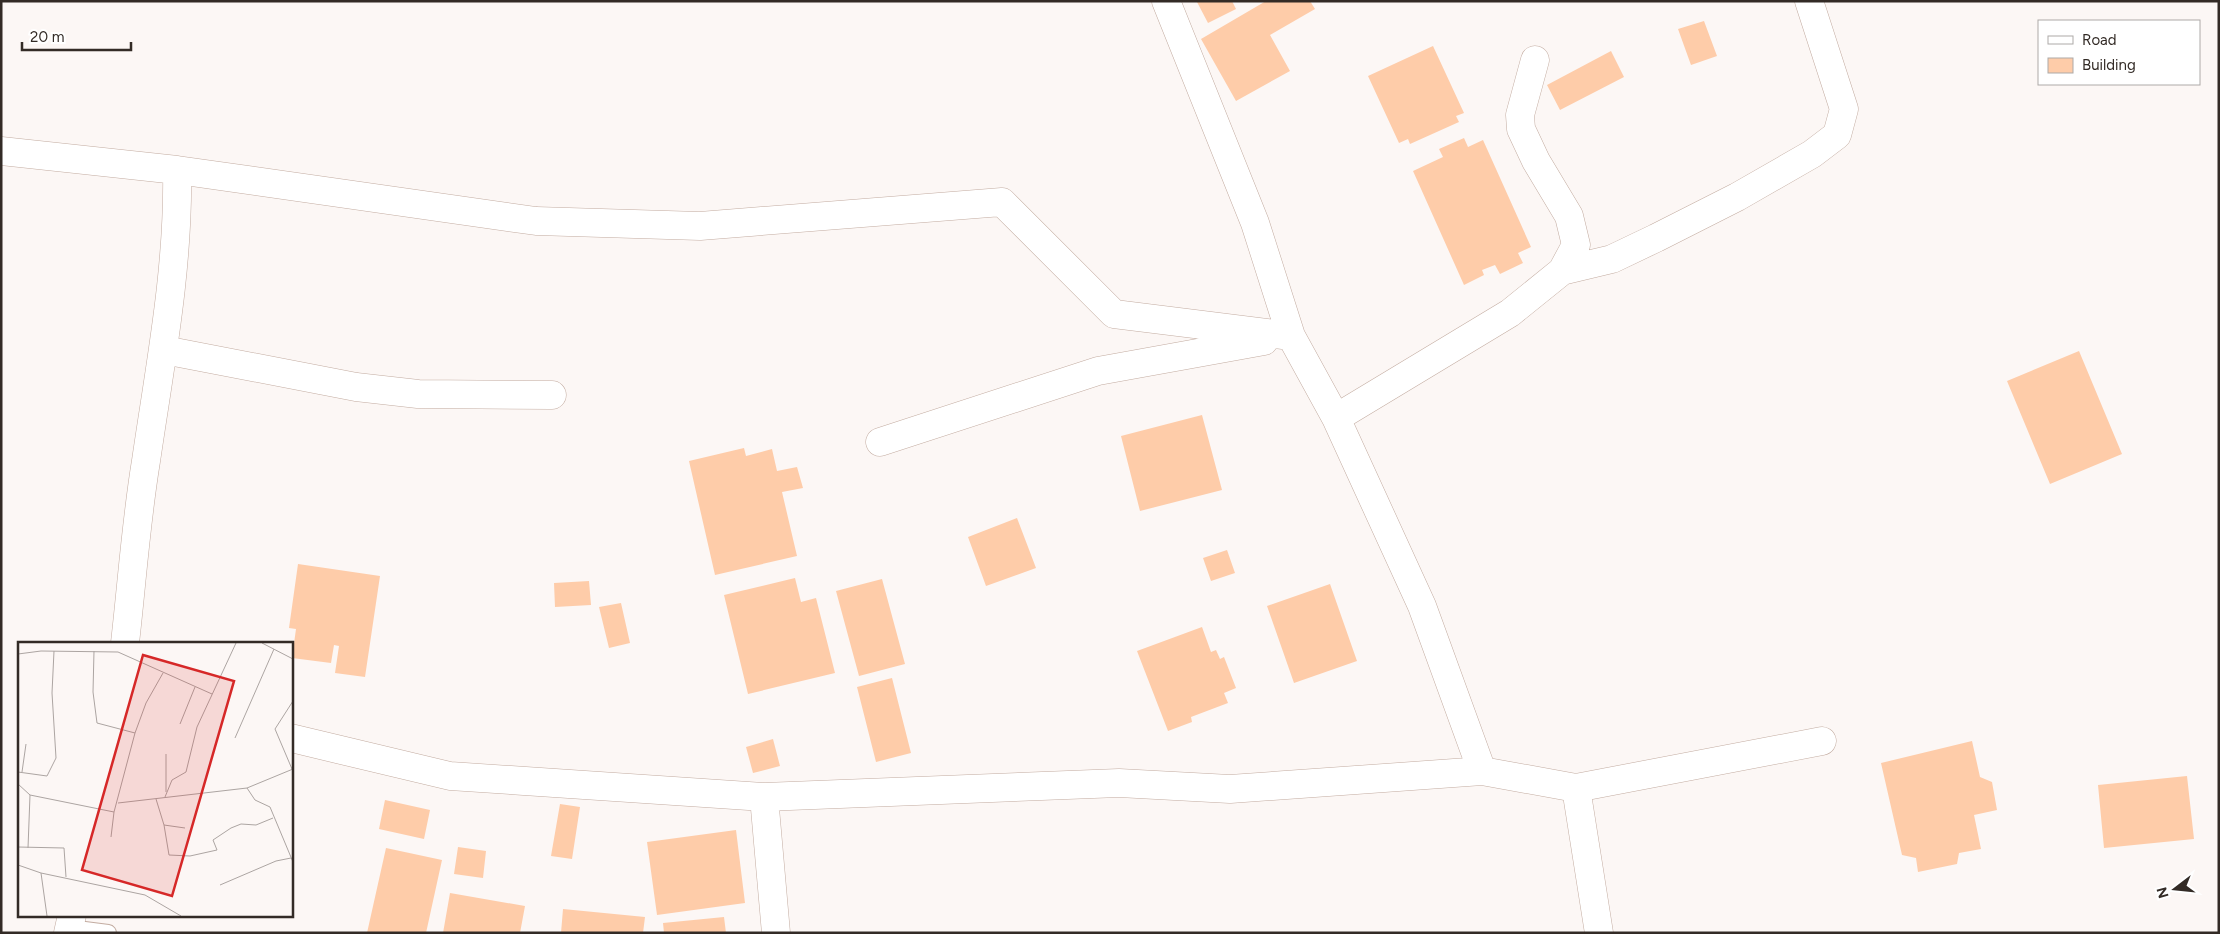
<svg xmlns="http://www.w3.org/2000/svg" width="2220" height="934" viewBox="0 0 2220 934" font-family="Figtree,sans-serif">
<rect width="100%" height="100%" fill="#fcf7f5"/>
<path fill="#fecca9" d="M1200,1H1232L1236,9L1208,23L1197,2Z
M1266,1H1310L1315,9L1270,35L1290,71L1236,101L1201,39Z
M1704,21L1717,56L1691,65L1678,29Z
M1433,46L1464,113L1456,116L1459,122L1410,144L1408,139L1399,143L1368,76Z
M1611,51L1624,77L1560,110L1547,85Z
M1464,138L1468,147L1483,140L1531,247L1518,253L1523,263L1500,274L1495,265L1482,270L1484,275L1464,285L1413,171L1443,157L1439,149Z
M2079,351L2122,454L2050,484L2007,381Z
M1202,415L1222,490L1140,511L1121,436Z
M744,448L746,456L772,449L777,471L797,467L803,488L782,492L797,556L715,575L689,461Z
M1017,518L1036,568L986,586L968,537Z
M1227,550L1235,573L1211,581L1203,558Z
M298,564L380,576L365,677L335,673L339,646L334,645L331,663L292,658L296,629L289,628Z
M795,578L801,602L816,598L835,673L748,694L724,595Z
M882,579L905,664L859,676L836,591Z
M589,581L591,605L555,607L554,583Z
M1330,584L1357,661L1294,683L1267,606Z
M621,603L630,643L609,648L599,607Z
M1202,627L1211,652L1216,650L1220,659L1224,657L1236,688L1224,693L1228,703L1191,717L1192,722L1168,731L1137,651Z
M892,678L911,753L876,762L857,687Z
M773,739L780,766L753,773L746,747Z
M1972,741L1980,777L1992,782L1997,810L1974,815L1981,849L1959,853L1957,864L1918,872L1916,858L1902,855L1881,763Z
M2187,776L2194,839L2104,848L2098,785Z
M385,800L430,810L424,839L379,829Z
M560,804L580,807L572,859L551,856Z
M736,830L745,903L657,915L647,842Z
M458,847L486,851L483,878L454,874Z
M386,848L442,860L426,933H367Z
M450,893L525,906L520,933H443Z
M563,909L645,917L643,933H561Z
M724,917L726,933H664L663,923Z"/>
<g fill="none" stroke-linecap="round" stroke-linejoin="round">
<defs>
<path id="service" d="M69,928L108,933"/>
<path id="minor" d="M1166,1L1255,223L1291,336L1336,418L1422,606L1482,771
M1,151L177,170L536,221L700,226L1002,202L1114,314L1291,336
M1562,271L1612,259L1656,238L1737,197L1812,154L1837,135L1844,109L1809,1
M164,350L356,387L418,394L552,395
M1336,418L1510,313L1562,271L1576,245L1569,216L1536,161L1521,129L1520,115L1535,60
M880,442L1098,371L1264,341
M125,643C132,582 136,521 146,461C160,365 179,268 177,170
M291,738L450,776L764,797L1119,783L1230,789L1482,771L1576,788L1822,741
M1576,788L1599,933
M764,797L776,933
M68,933L72,915"/>
</defs>
<use href="#service" stroke="#c3aca1" stroke-width="18"/>
<use href="#minor" stroke="#c3aca1" stroke-width="29"/>
<use href="#service" stroke="#fff" stroke-width="16"/>
<use href="#minor" stroke="#fff" stroke-width="28"/>
</g>
<g transform="translate(18 642)">
<rect width="275" height="275" fill="#fcf7f5"/>
<path fill="none" stroke="#aca5a2" stroke-width="1" d="M244,1L275,17M76,9L75,50L79,81L117,91M0,12L23,9L100,10L194,52M162,82L177,45M217,96L256,7M274,127L257,87L275,59M0,130L29,134L38,116L34,51L36,9M4,130L8,102M0,142L12,153L96,170M229,146L237,158L252,165L275,220M148,150V112M147,155L154,138L168,130L179,85L218,1M138,157L146,183L167,186M100,161L229,146L275,127M146,183L151,213L172,214L199,208L195,198L213,186L223,182L238,183L255,176M93,195L96,170L117,91L128,61L145,31M0,205L46,206L48,235M10,206L12,153M0,223L23,231L127,253L163,274M23,231L29,274M202,243L258,219L273,216"/>
<path fill="#d62828" fill-opacity="0.15" stroke="#d62828" stroke-width="2.5" d="M125,13L216,39L154,254L64,228Z"/>
<rect width="275" height="275" fill="none" stroke="#332b26" stroke-width="2.5"/>
</g>
<rect width="2220" height="934" fill="none" stroke="#332b26" stroke-width="5"/>
<rect x="2038" y="20" width="162" height="65" fill="#ffffff" stroke="#adaaa8"/>
<rect x="2048" y="36" width="25" height="8" fill="#ffffff" stroke="#adaaa8"/>
<text x="2082" y="45" font-size="15" fill="#332b26">Road</text>
<rect x="2048" y="58" width="25" height="15" fill="#fecca9" stroke="#adaaa8"/>
<text x="2082" y="70" font-size="15" fill="#332b26">Building</text>
<g transform="translate(2175 889) rotate(254)" stroke="#ffffff" stroke-width="4" paint-order="stroke">
<path d="M0-4L9 19L0 12L-9 19Z" fill="#332b26"/>
<text y="-8" font-size="14" font-weight="bold" text-anchor="middle" fill="#332b26">N</text>
</g>
<path d="M22 42v8h109v-8" fill="none" stroke="#332b26" stroke-width="2.5"/>
<text x="30" y="42" font-size="15" fill="#332b26" stroke="#ffffff" stroke-width="4" paint-order="stroke">20 m</text>
</svg>
